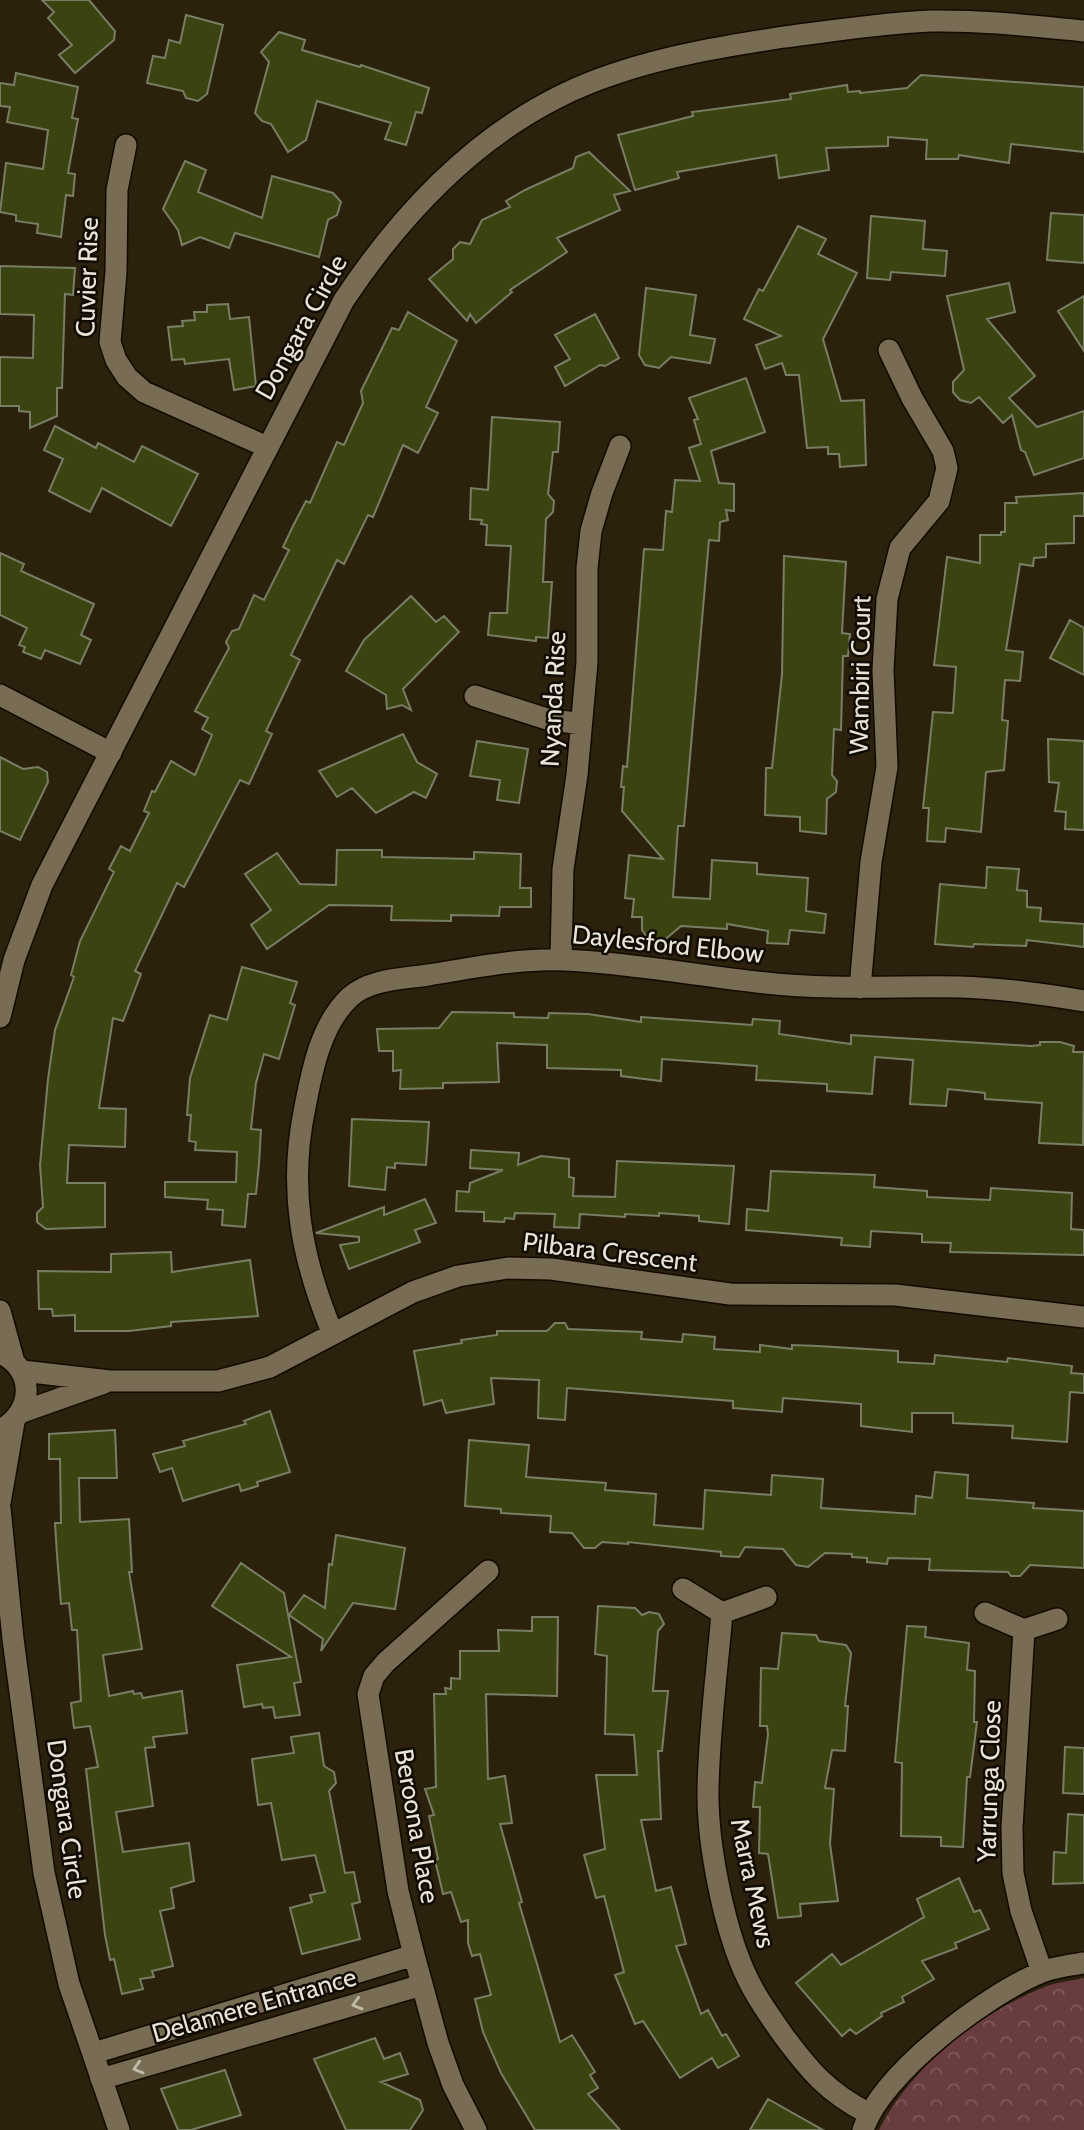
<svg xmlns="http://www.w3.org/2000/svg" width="1084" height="2130" viewBox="0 0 1084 2130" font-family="Cabin,sans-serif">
<defs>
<pattern id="park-crowns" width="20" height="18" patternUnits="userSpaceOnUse" patternTransform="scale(1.75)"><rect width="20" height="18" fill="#693d3f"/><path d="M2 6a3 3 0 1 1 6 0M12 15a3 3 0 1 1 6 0" fill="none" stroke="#7f595a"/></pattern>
</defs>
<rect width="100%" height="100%" fill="#2b210c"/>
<path fill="url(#park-crowns)" d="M1084,1978V2130H879C911,2067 977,2015 1042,1988C1055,1982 1071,1981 1084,1978Z"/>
<path fill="#3b4410" stroke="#787e65" stroke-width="2" d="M42,0H89L115,31L114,40L75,73L59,55L72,45L48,18L54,12Z
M186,15L223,25L207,94L198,101L186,98L183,91L147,83L153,56L165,58L169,40L180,43Z
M279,32L305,40L302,50L360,67L361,65L429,88L422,113L416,112L406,145L385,139L391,123L317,101L306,140L288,152L271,124L262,121L255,113L269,62L261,52Z
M16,73L78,87L72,118L78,119L68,173L75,174L73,196L66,195L61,237L37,233L38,224L16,221V215L0,212L6,163L43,169L48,130L7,122L10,107L0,106V83L14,85Z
M921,75L1084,87V152L1011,144L1009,163L959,155L958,159H926L927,140L888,137V146L826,148L829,170L779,178L776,155L677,172L679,178L635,190L618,135L693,116L692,112L791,99L790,94L847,85L848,92L860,91V93L907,88Z
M589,152L630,191L614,195L620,210L557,238L567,252L510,290L512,292L476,323L470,314L467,321L429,279L453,259V249L460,242L470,244L482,220L510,207L506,201L525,190L573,168L576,157Z
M185,161L206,170L198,192L262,218L272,176L333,193L341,202L337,215L328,220L319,257L235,233L229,248L200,237L182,245L178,230L163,209Z
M1051,213L1084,215V263L1047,260Z
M871,216L925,221L923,249L947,251L945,276L891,272L890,280L867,278Z
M798,226L826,239L818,254L857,273L823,339L841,401L864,400L866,465L840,467L839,454H828V447L807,448L799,375H786L782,363L765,369L756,345L781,336L744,319L759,289L763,291Z
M0,266L75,268L73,295L65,294L62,388H57V416L30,428V412L19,411V406H0V357L33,358L34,315L0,314Z
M1009,283L1015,312L987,319L1035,376L1009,398L1037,427L1084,411V458L1034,475L1025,452L1021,450L1012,415L1003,423L979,397L971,403L960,400L953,392V382L964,370L947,296Z
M646,288L696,295L690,335L715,339L710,363L671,357L659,368L645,365L639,355Z
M1084,296V351L1058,311Z
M228,304L230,319L249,317L256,386L234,390L229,359L185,364L184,359L172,360L168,327L183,326L182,321L195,320L194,312H207V305Z
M408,312L457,341L426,407L438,413L418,453L403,445L373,517L368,515L344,564L337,560L291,655L300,660L266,731L272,734L249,784L240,780L184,887L177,883L135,971L141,974L123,1021L113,1018L99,1108L126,1109L125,1147L69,1145L67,1183H105V1227L46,1229L37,1222V1213L43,1207L40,1165L48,1079L55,1030L74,977L71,975L80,941L114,872L109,869L121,846L130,851L149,813L144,811L152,791L155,792L171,761L195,775L212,735L202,729L208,718L195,711L229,648L226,642L232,631L239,629L254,595L264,600L289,550L283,547L293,526L306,501L310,503L337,442L344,445L363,403L361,391L392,328L399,330Z
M595,314L619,358L605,366L600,365L565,386L555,367L570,359L555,335Z
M746,378L765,432L711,451L719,483L734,484V511L726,510L728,520L720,522L719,541L709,540L684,826H678L673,897L710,899L712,860L757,863V874L808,878L806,911L826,914L824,933L790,930L788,944L767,943L768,931L727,924V929L681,926L662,942L650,941L642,930V917H632L634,899L625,898L629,855L663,859L622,811L624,787H621L623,766L627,767L644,549L663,550L666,511L672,512L675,480L700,481L689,448L701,444L694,420L698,419L689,398Z
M492,417L560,422L558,452H553L548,494L554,501L553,512L546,519L543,582H552L548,638L536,637V641L488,635L490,613H507L511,546L486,545L487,525L481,524L482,520L470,519L471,488L488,490Z
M55,426L96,448L98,443L134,462L142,446L198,474L171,526L102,488L90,512L49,491L63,459L44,450Z
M1084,493V516H1074V543L1046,544V557L1034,558L1033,566L1020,564L1006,650L1023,652L1020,681L1005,680L1002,720L1008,721L1004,770L986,772L981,832L946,828L945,842L927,841L929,808H923L933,712L953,713L956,667L934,665L947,557L980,563V535H1001V532H1005V503H1017L1016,497Z
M0,553L24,564L21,571L94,604L81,635L91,640L80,664L45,650L41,659L23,652L25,647L19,645L27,628L0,615Z
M784,556L846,562L842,633L850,634L848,656H843L841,730L834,729L832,775L837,781L836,792L827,799L826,834L800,831V817L765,815L766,768H772L782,674Z
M411,596L436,622L444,616L459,632L403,689L411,710L402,705L387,709L386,695L346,671L364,640Z
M1070,620L1084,628V675L1050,658Z
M403,734L417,762L437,774L426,798L414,792L376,813L352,788L337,797L319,771Z
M1048,739L1084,741V830L1065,829L1066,812L1055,811L1059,783L1049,782Z
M477,741L528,749L519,803L497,800L500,780L470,776Z
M0,757L23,769L38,767L47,772L48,782L20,840L0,831Z
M337,850H382V857L474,859V852L521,854L520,888H531V907H500L499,916L451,915V921L391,920L392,906L329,905L267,949L251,925L271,910L245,874L277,853L300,884L336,885Z
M987,867L1019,869L1017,890L1027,891V907L1041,908L1040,921L1084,924V947L1027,940L1026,946L974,944L973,947L935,944L940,884L986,888Z
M242,967L297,982L290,1003L295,1005L279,1059L264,1054L256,1083L251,1129L261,1130L259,1164L256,1194H248L245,1227L222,1225L223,1210L207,1209L208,1200L165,1197V1182H236L237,1152L195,1150L196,1142L189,1141L191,1115H187L190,1078L210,1015L227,1020Z
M452,1012L514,1013V1017L548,1018L549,1013L588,1014L641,1022V1017L752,1025L753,1019L780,1021L779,1034L851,1044V1035L1031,1046L1040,1045V1042H1060L1074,1046L1073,1052H1084L1083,1145L1039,1143L1042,1103L985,1099V1093L948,1089L946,1106L910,1104L913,1060L875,1057L872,1094L827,1091V1084L756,1080L757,1066L662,1059L661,1081L621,1076V1070L547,1068V1045L497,1043L499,1082L443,1083V1088L400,1089L401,1070L393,1071V1051H379L377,1029L439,1028Z
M352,1119L429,1122L426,1165L395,1163V1168L387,1167L385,1190L349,1186Z
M471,1150L519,1153L518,1165L541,1156L569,1159V1177L574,1178L573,1196L615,1197L617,1161L734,1166L729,1224L699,1221V1216L659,1213V1216L625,1214V1217L580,1214L579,1228L554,1227L555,1214L515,1213L514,1219L505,1218L504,1222L484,1221V1212L456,1211L457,1191L469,1192L470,1183L503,1170L470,1168Z
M771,1171L875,1175L874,1187L927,1191V1197L990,1200L991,1188L1072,1193L1071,1229L1084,1230V1255L950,1252L951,1243L922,1242V1234L871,1231L870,1247L841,1245L842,1238L746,1230L747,1209L768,1211Z
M425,1199L436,1223L415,1230L420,1242L349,1269L340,1245L359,1242V1237L316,1233L384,1207V1215Z
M171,1252L172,1272L250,1260L258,1316L171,1322V1326L129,1331H75V1315L53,1316L52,1309H39L38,1271L111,1272V1254Z
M555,1323H565L568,1329L642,1332L641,1339L682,1342L683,1334L715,1337L714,1349L760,1352V1345L792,1349V1345L818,1346L898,1351V1362L934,1364L935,1355L1007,1362L1008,1358L1072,1366L1071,1373L1084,1374V1393L1070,1392L1067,1442L1012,1438L1013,1426L953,1423V1413H912V1432L861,1426V1404L783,1398L782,1412L733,1408V1401L567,1388L565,1420L538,1418L539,1380L491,1378L494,1404L446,1413L442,1400L424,1405L414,1351L462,1343L461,1340L497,1335V1331H547Z
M270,1411L290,1472L257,1482L258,1486L241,1491L239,1484L183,1501L172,1468L160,1472L153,1454L185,1446L183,1441L246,1424L244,1421Z
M115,1430L117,1478H79L80,1522L129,1519L132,1572H129L142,1649L103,1655L109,1696L133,1691L134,1694L141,1693L143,1698L182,1691L187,1733L153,1737L155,1747L145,1748L153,1806L116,1812L123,1852L189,1843L194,1881L171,1888L174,1908L160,1911L173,1966L152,1971L154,1977L140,1979L143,1989L122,1994L114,1959L110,1960L105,1935L86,1769L98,1767L90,1726L74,1728L71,1703L81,1701L77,1630H72L69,1603L61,1604L57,1555L55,1523H61L60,1459H49V1434Z
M469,1440L529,1445L526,1477L606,1483L605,1490L656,1494L654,1525L703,1529L705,1490L771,1495L772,1475L823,1479L821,1508L915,1514L916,1496L932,1498L935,1472L968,1475L967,1498L1034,1503L1033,1508L1084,1511V1568L1030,1565L1020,1576H1011L1008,1572L929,1570L930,1559L888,1558L887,1564L867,1562V1558L852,1557V1554L825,1553L808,1567L796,1565L783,1549L745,1547L739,1557L721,1556V1552L628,1542V1544L602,1542L595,1548H584L572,1533L550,1532L551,1516L501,1513V1509L465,1506Z
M336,1535L405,1548L395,1609L353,1603L321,1651L323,1639L289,1615L304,1595L325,1608L329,1564L332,1565Z
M241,1563L284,1593L301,1682L294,1683L300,1715L275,1718L273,1707L263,1708L262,1704L244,1707L237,1665L291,1657L212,1606Z
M598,1606L635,1608L642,1615L649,1612L659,1614L664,1624L658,1631L653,1691H668L662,1751H658L661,1819L641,1820L656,1891L671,1887L686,1944L676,1946L701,2014L708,2010L722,2036L726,2034L739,2056L718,2068L712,2058L680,2078L643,2021L635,2024L615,1975L624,1972L604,1896L596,1898L584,1855L605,1849L596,1775H637L634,1735L605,1734L607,1656L595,1654Z
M532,1617H558L557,1696L486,1694L488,1779L505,1776L512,1823L500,1824L522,1902L519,1903L560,2042L572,2035L595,2072L590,2075L598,2088L588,2094L620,2130H535L501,2073L483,2032L475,1999L491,1995L480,1954L472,1956L468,1943V1920L461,1922L451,1892L443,1894L435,1860L438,1859L429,1816L434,1815L425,1789L436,1787L434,1694H446L445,1688L451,1689V1678L460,1679V1651H499L498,1630L532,1631Z
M907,1626L926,1627L925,1637L969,1643L967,1670L975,1671L974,1722H977L970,1777H967L963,1847L941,1846V1837L901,1836L902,1763L895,1762Z
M782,1633L816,1635L819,1641L846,1645L851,1653L845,1706H848L845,1751L832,1750L825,1788L834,1789L830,1844L838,1901L800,1904L801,1916L778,1918L768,1854L759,1853L760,1807H753L755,1782L762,1783L768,1734L767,1726H760L761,1668L778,1669Z
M319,1733L324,1766L334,1772L336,1783L329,1791L345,1873L354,1872L360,1902L352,1904L360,1939L302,1954L290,1908L312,1902L310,1895L325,1892L315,1855L282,1860L271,1803L258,1805L252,1759L294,1753L291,1737Z
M1065,1747L1084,1748V1794L1063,1793Z
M1068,1814L1084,1815V1883L1053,1884L1054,1852L1066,1853Z
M959,1878L974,1912L980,1910L989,1929L955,1943L957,1948L922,1961L934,1979L902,1997L904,2002L881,2013L882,2016L856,2034L850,2029L842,2036L796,1983L832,1954L841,1965L924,1917L917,1899Z
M375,2038L384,2059L400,2053L408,2074L381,2082L420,2100L423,2110L410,2130H346L314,2059Z
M225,2070L241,2115L191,2130H178L161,2089Z
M768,2099L823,2130H750Z"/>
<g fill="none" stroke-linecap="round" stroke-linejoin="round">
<defs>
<path id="street" d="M126,145L117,190L116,272L110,342L116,360L127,377L144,392L267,447
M0,695L111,753
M475,696L547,719L581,724
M561,960L563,869L577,775L587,662V568L591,531L602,493L620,446
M860,988L871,862L887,767L883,670L887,599L900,548L939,501L947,468L943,451L912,398L889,350
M332,1332C301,1257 288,1188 305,1107C312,1070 321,1024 350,997C370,979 402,979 428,975C472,968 520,958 564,960C633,963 699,976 766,983C830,990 894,986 959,987C1001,988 1043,994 1084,1001
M22,1371L110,1381H218L270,1367L413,1292L458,1276L508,1268L551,1269L730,1294L895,1295L1084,1317
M22,1412L104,1383
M683,1589L722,1613L766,1597
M722,1613C717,1672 709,1731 708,1789C707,1842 723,1923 744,1971C754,1994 769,2015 783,2035C809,2070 828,2093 868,2113
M985,1613L1024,1630L1057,1619
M1024,1630L1012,1828L1013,1873L1021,1911L1042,1972
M94,2053L414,1955
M101,2079L422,1985
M476,2130L453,2085L438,2043L414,1955L398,1891L368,1694L374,1676L386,1662L488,1571
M863,2130C881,2074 987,1994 1042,1972C1054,1967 1071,1965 1084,1963"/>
<path id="secondary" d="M0,1017L14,960L42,885L344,300C410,201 498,112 614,74C669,55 727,46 784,37C833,31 882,23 931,21C982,20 1033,26 1084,31
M0,1311L14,1362
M0,1353C36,1369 34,1413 0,1430
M0,1503L14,1422
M0,1508L13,1639L44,1873L69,1984L119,2130"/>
</defs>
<use href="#street" stroke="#130a00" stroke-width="24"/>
<use href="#secondary" stroke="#130a00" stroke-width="24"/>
<use href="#street" stroke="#786c54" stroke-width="21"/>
<use href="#secondary" stroke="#786c54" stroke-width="21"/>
</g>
<defs><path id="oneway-chevron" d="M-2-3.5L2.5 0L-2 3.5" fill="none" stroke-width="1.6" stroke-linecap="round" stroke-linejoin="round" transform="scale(1.75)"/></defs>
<g stroke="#c2baa9">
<use href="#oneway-chevron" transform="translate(357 2004) rotate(164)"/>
<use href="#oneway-chevron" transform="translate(138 2068) rotate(164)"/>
</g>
<g text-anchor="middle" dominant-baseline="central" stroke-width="5" stroke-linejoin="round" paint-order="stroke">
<g font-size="26" fill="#eae4d7" stroke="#100b04">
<text transform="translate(87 277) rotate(-88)">Cuvier Rise</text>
<text transform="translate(301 327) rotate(-61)">Dongara Circle</text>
<text transform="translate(860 675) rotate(-89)">Wambiri Court</text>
<text transform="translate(553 699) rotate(-87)">Nyanda Rise</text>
<text transform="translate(668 944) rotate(6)">Daylesford Elbow</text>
<text transform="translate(610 1252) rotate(7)">Pilbara Crescent</text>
<text transform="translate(989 1781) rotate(-88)">Yarrunga Close</text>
<text transform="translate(67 1819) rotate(82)">Dongara Circle</text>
<text transform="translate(417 1826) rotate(80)">Beroona Place</text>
<text transform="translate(753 1883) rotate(78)">Marra Mews</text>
<text transform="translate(254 2005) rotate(-16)">Delamere Entrance</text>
</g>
</g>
</svg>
